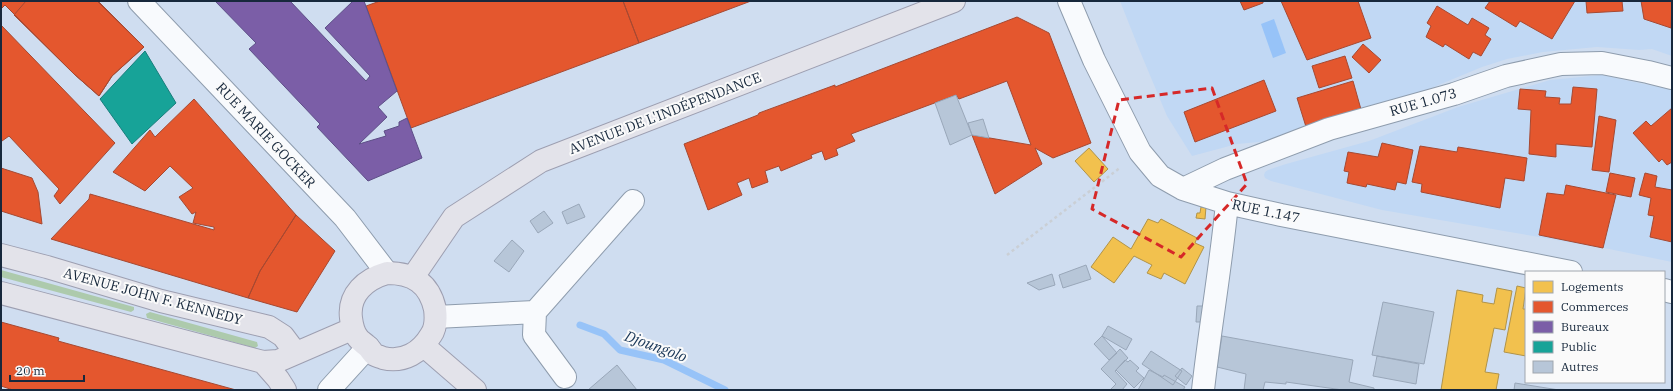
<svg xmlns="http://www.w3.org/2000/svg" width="1673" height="391" viewBox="0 0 1673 391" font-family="'IBM Plex Serif',serif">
<rect width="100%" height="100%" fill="#cfddf0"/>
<path fill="#c1d8f4" d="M1120,1H1672V56L1652,49L1639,50L1597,47L1543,52L1507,59L1482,67L1359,118L1291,139L1237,144L1192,156L1167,116L1139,49Z
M1601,75L1672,90V262L1609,249L1382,210L1271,181L1265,178L1264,175L1265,172L1268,170L1286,164L1369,141L1458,107L1550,80Z"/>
<path fill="#adcaac" d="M1,270L134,307V310L131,312L1,277Z
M150,312L257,342L258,346L255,348L147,318L146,314Z"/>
<path fill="#97c3f8" d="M1274,19L1286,53L1273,58L1261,24Z"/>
<path fill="#f2c14e" stroke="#b09349" d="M1089,148L1108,169L1094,182L1075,161Z
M1201,207H1206L1205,219L1196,218L1197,213H1200Z
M1148,219L1158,223L1161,219L1197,238L1195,243L1204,247L1185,284L1164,273L1161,279L1147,273L1152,265L1134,256L1114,283L1091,267L1113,237L1131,249Z
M1517,286L1526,288L1523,309H1526V356L1504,352Z
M1497,288L1512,291L1505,330L1494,328L1485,372L1499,374L1496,390H1441L1457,290L1483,295L1482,302L1494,304Z"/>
<path fill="#e4572e" stroke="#a64932" d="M1,1H97L144,47L112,76L99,96L74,74L5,5L1,9Z
M26,1H98L144,47L112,76L99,96L74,74L14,15Z
M380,1H623L639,43L411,128L366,6Z
M623,1H751L639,43Z
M1240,1H1263V3L1244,10Z
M1281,1H1358L1371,38L1307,60Z
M1490,1H1575L1552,39L1520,21L1516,27L1485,8Z
M1586,1H1622L1623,11L1587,13Z
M1641,1H1672L1671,28L1644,19Z
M1437,6L1468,25L1472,18L1489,28L1485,35L1491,39L1481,56L1473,52L1469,59L1445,44L1443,47L1426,37L1431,26L1427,23Z
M1017,17L1049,33L1091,143L1053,158L1035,148L1042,164L995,194L972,135L1031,145L1007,81L959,99L956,95L851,134L855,141L836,149L838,155L825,160L822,151L811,155L812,158L781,171L779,166L765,171L768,182L752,188L749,178L737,183L742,195L708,210L684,144L758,115L759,113L835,85V87Z
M1,25L115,143L60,204L54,196L59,189L9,136L2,141L1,140Z
M1363,44L1381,60L1369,73L1352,57Z
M1345,56L1352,78L1319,88L1312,66Z
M1264,80L1276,111L1195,142L1184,112Z
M1353,81L1362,113L1307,130L1297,98Z
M1573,87L1597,89L1592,147L1556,144V157L1529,154L1531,110L1518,109L1520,89L1546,91L1545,97L1560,98L1559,104H1571Z
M194,99L296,215L260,271L248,298L51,239L89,199L90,194L214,230V227L193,223L196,212L192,214L179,197L193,188L170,166L145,191L113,172L150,130L155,137Z
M1672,108V162L1667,165L1662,159L1659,162L1633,133L1646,121L1651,126Z
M1599,116L1616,120L1609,172L1592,170Z
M1382,143L1413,150L1406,184L1397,182L1395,190L1367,184L1366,187L1347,183L1349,172L1344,171L1348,152L1378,157Z
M1420,146L1457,152L1458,147L1527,158L1524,181L1505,178L1500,208L1421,192L1422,184L1412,182Z
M1,168L32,178L38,192L42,224L1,211Z
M1610,173L1635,178L1631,197L1606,192Z
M1645,173L1657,176L1655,187L1672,190V242L1650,237L1654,216L1648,215L1651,198L1639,195Z
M1566,185L1616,195L1603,248L1539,235L1547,193L1564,195Z
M296,215L335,251L297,312L248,298L260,271Z
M1,322L59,338L58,341L236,390H13L1,386Z"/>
<path fill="#7b5ea7" stroke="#5d4e87" d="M215,1H290L366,81L370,76L325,28L353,1H364L397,91L378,107L387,117L359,144L386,136L384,131L399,126V122L407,118L422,158L368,181L317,127L320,124L249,49L256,43Z"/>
<path fill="#17a398" stroke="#177e7c" d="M145,51L176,103L132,144L100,99Z"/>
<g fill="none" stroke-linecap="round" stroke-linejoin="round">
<path stroke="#97c3f8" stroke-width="7" d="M580,325L604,334L620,350L664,360L725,390"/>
</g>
<path fill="#b7c6d8" stroke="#99a7b9" d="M956,95L972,135L950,145L935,103Z
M983,119L989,138L972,135L968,123Z
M579,204L585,217L567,224L562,212Z
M544,211L553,223L538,233L530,221Z
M512,240L524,251L509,272L494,261Z
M1086,265L1091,279L1063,288L1059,275Z
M1052,274L1055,285L1039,290L1027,283Z
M1383,302L1434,312L1424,364L1372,355Z
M1197,306H1207L1205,322H1196Z
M1108,326L1132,339L1126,350L1102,336Z
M1102,336L1117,353L1109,360L1094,344Z
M1222,336L1353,360L1349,382L1374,388V390H1343L1286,382V384L1265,382L1263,390H1244L1246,374L1217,367Z
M1120,349L1128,358L1115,371L1127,384L1122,390H1110L1116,384L1101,369Z
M1151,351L1182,371L1173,385L1142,364Z
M1377,356L1419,364L1416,384L1373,376Z
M1125,360L1128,362L1130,360L1139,368L1136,371L1144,378L1134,388L1116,370Z
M617,365L637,390H588Z
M1182,368L1192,376L1186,385L1175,376Z
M1149,370L1163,377L1164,375L1185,387L1183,390H1138Z
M1515,383L1559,390H1514Z"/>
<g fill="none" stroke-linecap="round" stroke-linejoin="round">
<defs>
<path id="minor" d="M139,1L345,218L387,273
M1069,1L1094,60L1140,152L1160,176L1183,189L1227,203L1281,215L1571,272
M1183,189L1225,169L1329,129L1454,94L1506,76L1561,64L1602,63L1648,72L1672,78
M1664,290L1672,292
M436,317L535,312
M565,377L534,335L535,312L633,201
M329,390L368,347
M1203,390C1210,327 1221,266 1227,203"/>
<path id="major" d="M1,255L47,267L161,301L269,327L283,336L295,352
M387,273C413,273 429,283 435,309C436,317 436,328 431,335C421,352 404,363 383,358C381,357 377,356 375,355C372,353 370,348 367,346C364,343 360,341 358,338C353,332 352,326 351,318C348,294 366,279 387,273Z
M413,277L454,217L541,161L954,1
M1,293L263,362L278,361L352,329
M424,346L475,390
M263,362L278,379L285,390"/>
</defs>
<use href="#minor" stroke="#8e9cad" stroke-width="24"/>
<use href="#major" stroke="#9d9fb1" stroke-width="24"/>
<path stroke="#cacfd5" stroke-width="2.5" stroke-dasharray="3 3" stroke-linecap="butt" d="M1007,255L1121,167"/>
<use href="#minor" stroke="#f8fafd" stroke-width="22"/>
<use href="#major" stroke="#e3e3ea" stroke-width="22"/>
</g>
<path fill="none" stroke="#d62828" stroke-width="3" stroke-dasharray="8 5" stroke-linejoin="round" d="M1212,88L1247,184L1181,257L1092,209L1119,100Z"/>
<g text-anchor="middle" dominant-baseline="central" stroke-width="4" stroke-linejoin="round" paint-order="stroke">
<g font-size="14" fill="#17283c" stroke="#fafafa">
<text transform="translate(1423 102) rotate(-16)">RUE 1.073</text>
<text transform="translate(665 113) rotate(-21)">AVENUE DE L'INDÉPENDANCE</text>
<text transform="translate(266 135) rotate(47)">RUE MARIE GOCKER</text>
<text transform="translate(1266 211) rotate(12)">RUE 1.147</text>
<text transform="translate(153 296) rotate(15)">AVENUE JOHN F. KENNEDY</text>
</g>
<g font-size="15" font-style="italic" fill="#163455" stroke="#fafafa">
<text transform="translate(656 346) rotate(20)">Djoungolo</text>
</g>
</g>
<rect width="1673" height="391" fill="none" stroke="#17283c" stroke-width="4"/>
<rect x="1525" y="271" width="140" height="112" fill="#fafafa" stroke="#9fa6ae"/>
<rect x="1533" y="281" width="20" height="12" fill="#f2c14e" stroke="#9fa6ae"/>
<text x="1561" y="291" font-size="12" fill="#17283c">Logements</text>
<rect x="1533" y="301" width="20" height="12" fill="#e4572e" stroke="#9fa6ae"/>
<text x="1561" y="311" font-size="12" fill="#17283c">Commerces</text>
<rect x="1533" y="321" width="20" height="12" fill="#7b5ea7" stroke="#9fa6ae"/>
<text x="1561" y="331" font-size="12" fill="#17283c">Bureaux</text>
<rect x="1533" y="341" width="20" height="12" fill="#17a398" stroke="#9fa6ae"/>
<text x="1561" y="351" font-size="12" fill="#17283c">Public</text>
<rect x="1533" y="361" width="20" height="12" fill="#b7c6d8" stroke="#9fa6ae"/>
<text x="1561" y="371" font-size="12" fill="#17283c">Autres</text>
<path d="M10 375v6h74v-6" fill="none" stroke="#17283c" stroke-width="2"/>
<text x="16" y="375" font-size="12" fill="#17283c" stroke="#fafafa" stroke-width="3" paint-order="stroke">20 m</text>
</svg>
